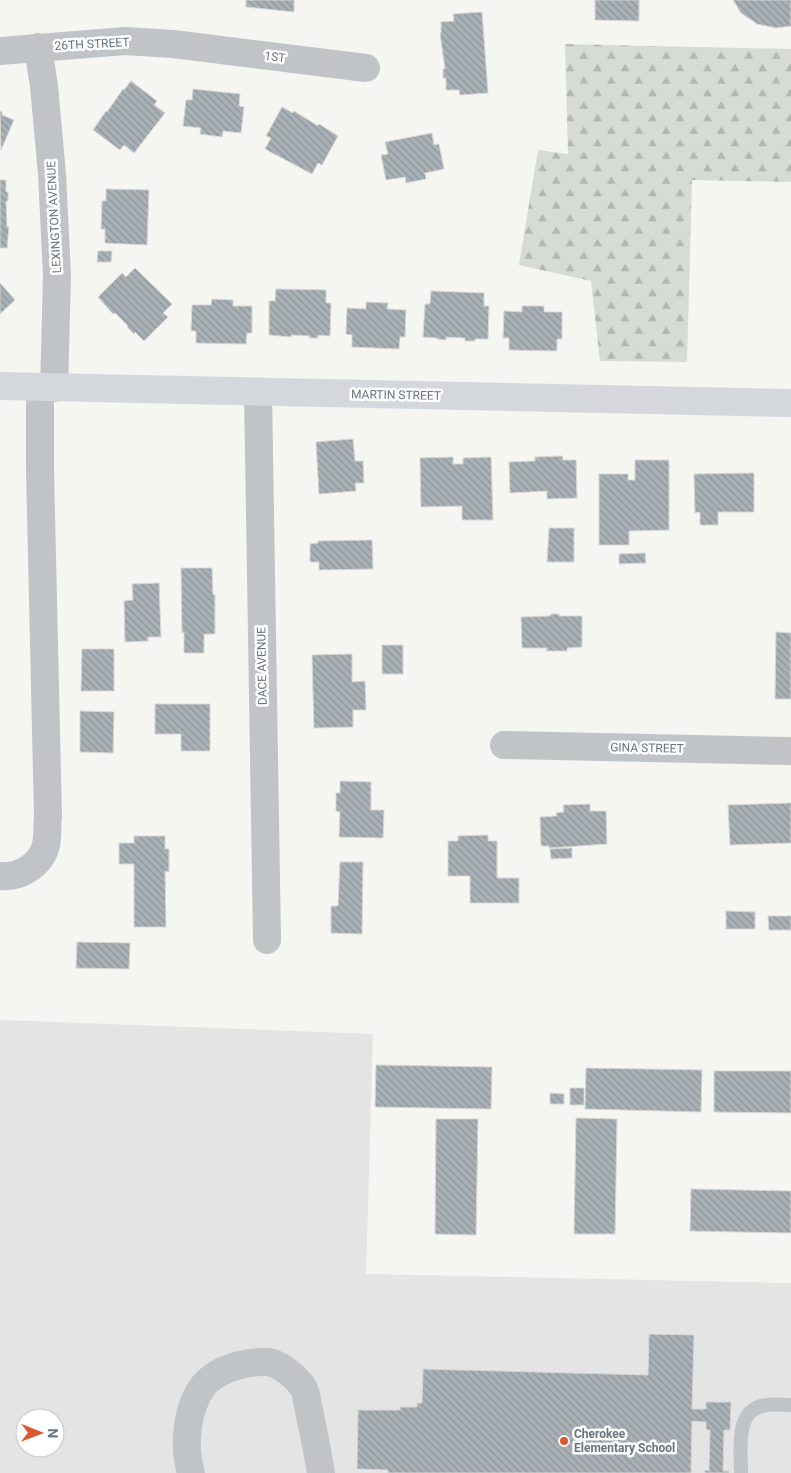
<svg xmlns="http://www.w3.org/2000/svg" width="791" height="1473" viewBox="0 0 791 1473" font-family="Roboto,sans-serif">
<defs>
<pattern id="forest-firs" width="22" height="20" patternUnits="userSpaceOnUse" patternTransform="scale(1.25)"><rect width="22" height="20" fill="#d6dcd3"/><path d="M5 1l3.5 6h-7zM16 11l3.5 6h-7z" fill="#b1b7b1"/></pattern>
<pattern id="building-back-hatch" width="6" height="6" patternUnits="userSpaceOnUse" patternTransform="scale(1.25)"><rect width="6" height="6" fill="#a9b1b6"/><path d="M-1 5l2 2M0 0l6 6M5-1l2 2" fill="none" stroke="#8d9599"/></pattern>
</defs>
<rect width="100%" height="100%" fill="#f5f5f2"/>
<path fill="#e3e4e3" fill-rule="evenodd" d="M0,1020L373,1034L366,1274L791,1283V1473H0ZM25,1418H55V1448H25Z"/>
<path fill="url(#forest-firs)" d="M565,44L791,49V182L692,180L687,362L600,361L591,281L519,265L538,150L568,154Z"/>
<path fill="url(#building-back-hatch)" stroke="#d6d6d4" d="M246,0H294V12L246,7Z
M595,0H639V21L595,20Z
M733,0H791V26L776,28L757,24L741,13Z
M482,12L488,93L460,95L459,90H446V78H443V69H445L440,33H441V22L454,21L453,14Z
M131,81L157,101L154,105L165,113L134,153L124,145L120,150L93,130L106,111L107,112L123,89L124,90Z
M193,89L240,94L239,106L244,107L241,133L223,131L222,137L200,134L201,128L183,126L186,100H192Z
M282,107L293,113L294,111L318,126L319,124L338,136L322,165L318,163L312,174L265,149L271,138L266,136Z
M0,111L2,112V115L14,120L1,150Z
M432,133L434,145L439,144L444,169L425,173L426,179L406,183L405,177L386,180L381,155L388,154L385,142Z
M0,180H6V192H8V201H6L7,227H9L7,248H0Z
M106,189L149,190L147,245L105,243V229H101L102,201H106Z
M98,251H112L111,262H97Z
M135,268L172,304L163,313L168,317L144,341L135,332L134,334L127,327L128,326L115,313L113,314L98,297L122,273L126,277Z
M0,283L15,300L0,314Z
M276,289L326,290V303H331L330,336L318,335V338H309L310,336L291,335V337L269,335V301H275Z
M431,291L484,293V306H489L488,339H475V341H465V338L446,337V340L437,339V338L423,337L425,304H430Z
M212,299L233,300V306H252V333H247L246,344L196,343V331H191L192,305H211Z
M366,302L388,303L387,309L406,310L405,337H400L399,349L352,347V335L346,334L347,308L366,309Z
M522,306H544V312H562V339H557V351L509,350V338H503L504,311L522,312Z
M353,439L355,461H363L364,483H355L356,491L319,494L316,442Z
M562,456L563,460H576L577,498L547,499V491L510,493L509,462L535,461V457Z
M453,457V464H463V458L491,457L493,520H462V506L421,507L420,458Z
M635,460H669V530L629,531V545H599V474H628V480H635Z
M754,473V512H718V525H700V512L695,513L694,474Z
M549,528H574V562H547Z
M372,540L373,569L319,570V562H310V544L318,543V541Z
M645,553L646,563L619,564V554Z
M181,568H212L213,595H215V634H204V653H184V632L182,633Z
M159,583L161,637H148V641L125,642L124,601L133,600L132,584Z
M551,614H559V616H582V647L567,648V651H546L547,648H522L521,617L550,616Z
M776,632L791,633V699H775Z
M382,645H403V674H382Z
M82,649H114V691H81Z
M352,654V682L365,681L366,710H353V727L314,728L312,655Z
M155,704H210V751H181V734H155Z
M80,711L114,712L113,753L80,752Z
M340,781L371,782V810H384L383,838L339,837L340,812L336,811V793H340Z
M791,803V843L730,845L728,805Z
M590,804V811H606L607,844L549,848V846H541L540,817L557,816L556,813L564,812L563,805Z
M488,835V841H497V878H519V903H470V876H448V841H458V836Z
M134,836H165V849H169V872L165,871L166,927H134V864H119V843H134Z
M572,848V858L551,859L550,849Z
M340,862H363L362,934L331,933V906H338Z
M726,911L755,912V929H726Z
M768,916H791V930H769Z
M77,942L130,943L129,969L76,968Z
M376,1065L492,1067L491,1109L375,1107Z
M586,1068L702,1070L701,1112L585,1109Z
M714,1071H791V1113L714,1112Z
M570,1088H584V1105H570Z
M550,1093L564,1094V1104H550Z
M576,1118L617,1119L615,1234H574Z
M436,1119H478L476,1235L435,1234Z
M691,1189L791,1191V1233L690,1231Z
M649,1334L694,1335L692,1409H706V1402H731L730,1430H724L723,1471H729V1473H705V1470L709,1471L710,1430H706V1422L692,1421L691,1473H388V1470L357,1469L358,1410H400V1407H417V1403H422L423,1369L648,1375Z"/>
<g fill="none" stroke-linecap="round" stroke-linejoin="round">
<path stroke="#c0c4c7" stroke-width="14" d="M741,1473C741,1449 734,1408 767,1405C775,1404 783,1405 791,1405"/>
<path stroke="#c0c4c7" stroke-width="28" d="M38,47L44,86L52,174L57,275L54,388
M0,51L125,41L173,44L366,68
M258,392L267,940
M504,745L791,751
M0,876C20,878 41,865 46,845C48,836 47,825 48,816L40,470V387
M191,1473C183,1446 186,1408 204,1385C217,1369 246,1361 267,1362C280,1363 296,1377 303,1387C306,1392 307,1400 308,1406C313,1428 317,1450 321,1473"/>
<path stroke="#d4d8dc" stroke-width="28" d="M0,386L791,403"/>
</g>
<circle fill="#dc572b" stroke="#fff" stroke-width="2" cx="564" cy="1441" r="5"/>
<g text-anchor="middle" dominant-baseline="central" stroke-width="5" stroke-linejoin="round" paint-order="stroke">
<g font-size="12" fill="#657481" stroke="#fff">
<text transform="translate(92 44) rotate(-3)">26TH STREET</text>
<text transform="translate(275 57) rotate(7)">1ST</text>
<text transform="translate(54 217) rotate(-93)">LEXINGTON AVENUE</text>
<text transform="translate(396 395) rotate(1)">MARTIN STREET</text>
<text transform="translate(262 666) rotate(-91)">DACE AVENUE</text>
<text transform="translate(647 748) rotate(1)">GINA STREET</text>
</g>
<g font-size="12" font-weight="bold" fill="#657481" stroke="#fff" text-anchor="start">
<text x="574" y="1434">Cherokee<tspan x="574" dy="14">Elementary School</tspan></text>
</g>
</g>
<g transform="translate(40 1433) rotate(91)"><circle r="24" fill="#ffffff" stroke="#c1c7cd"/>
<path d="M0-4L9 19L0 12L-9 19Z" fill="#dc572b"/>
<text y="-8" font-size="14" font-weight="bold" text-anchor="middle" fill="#657481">N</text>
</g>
</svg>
